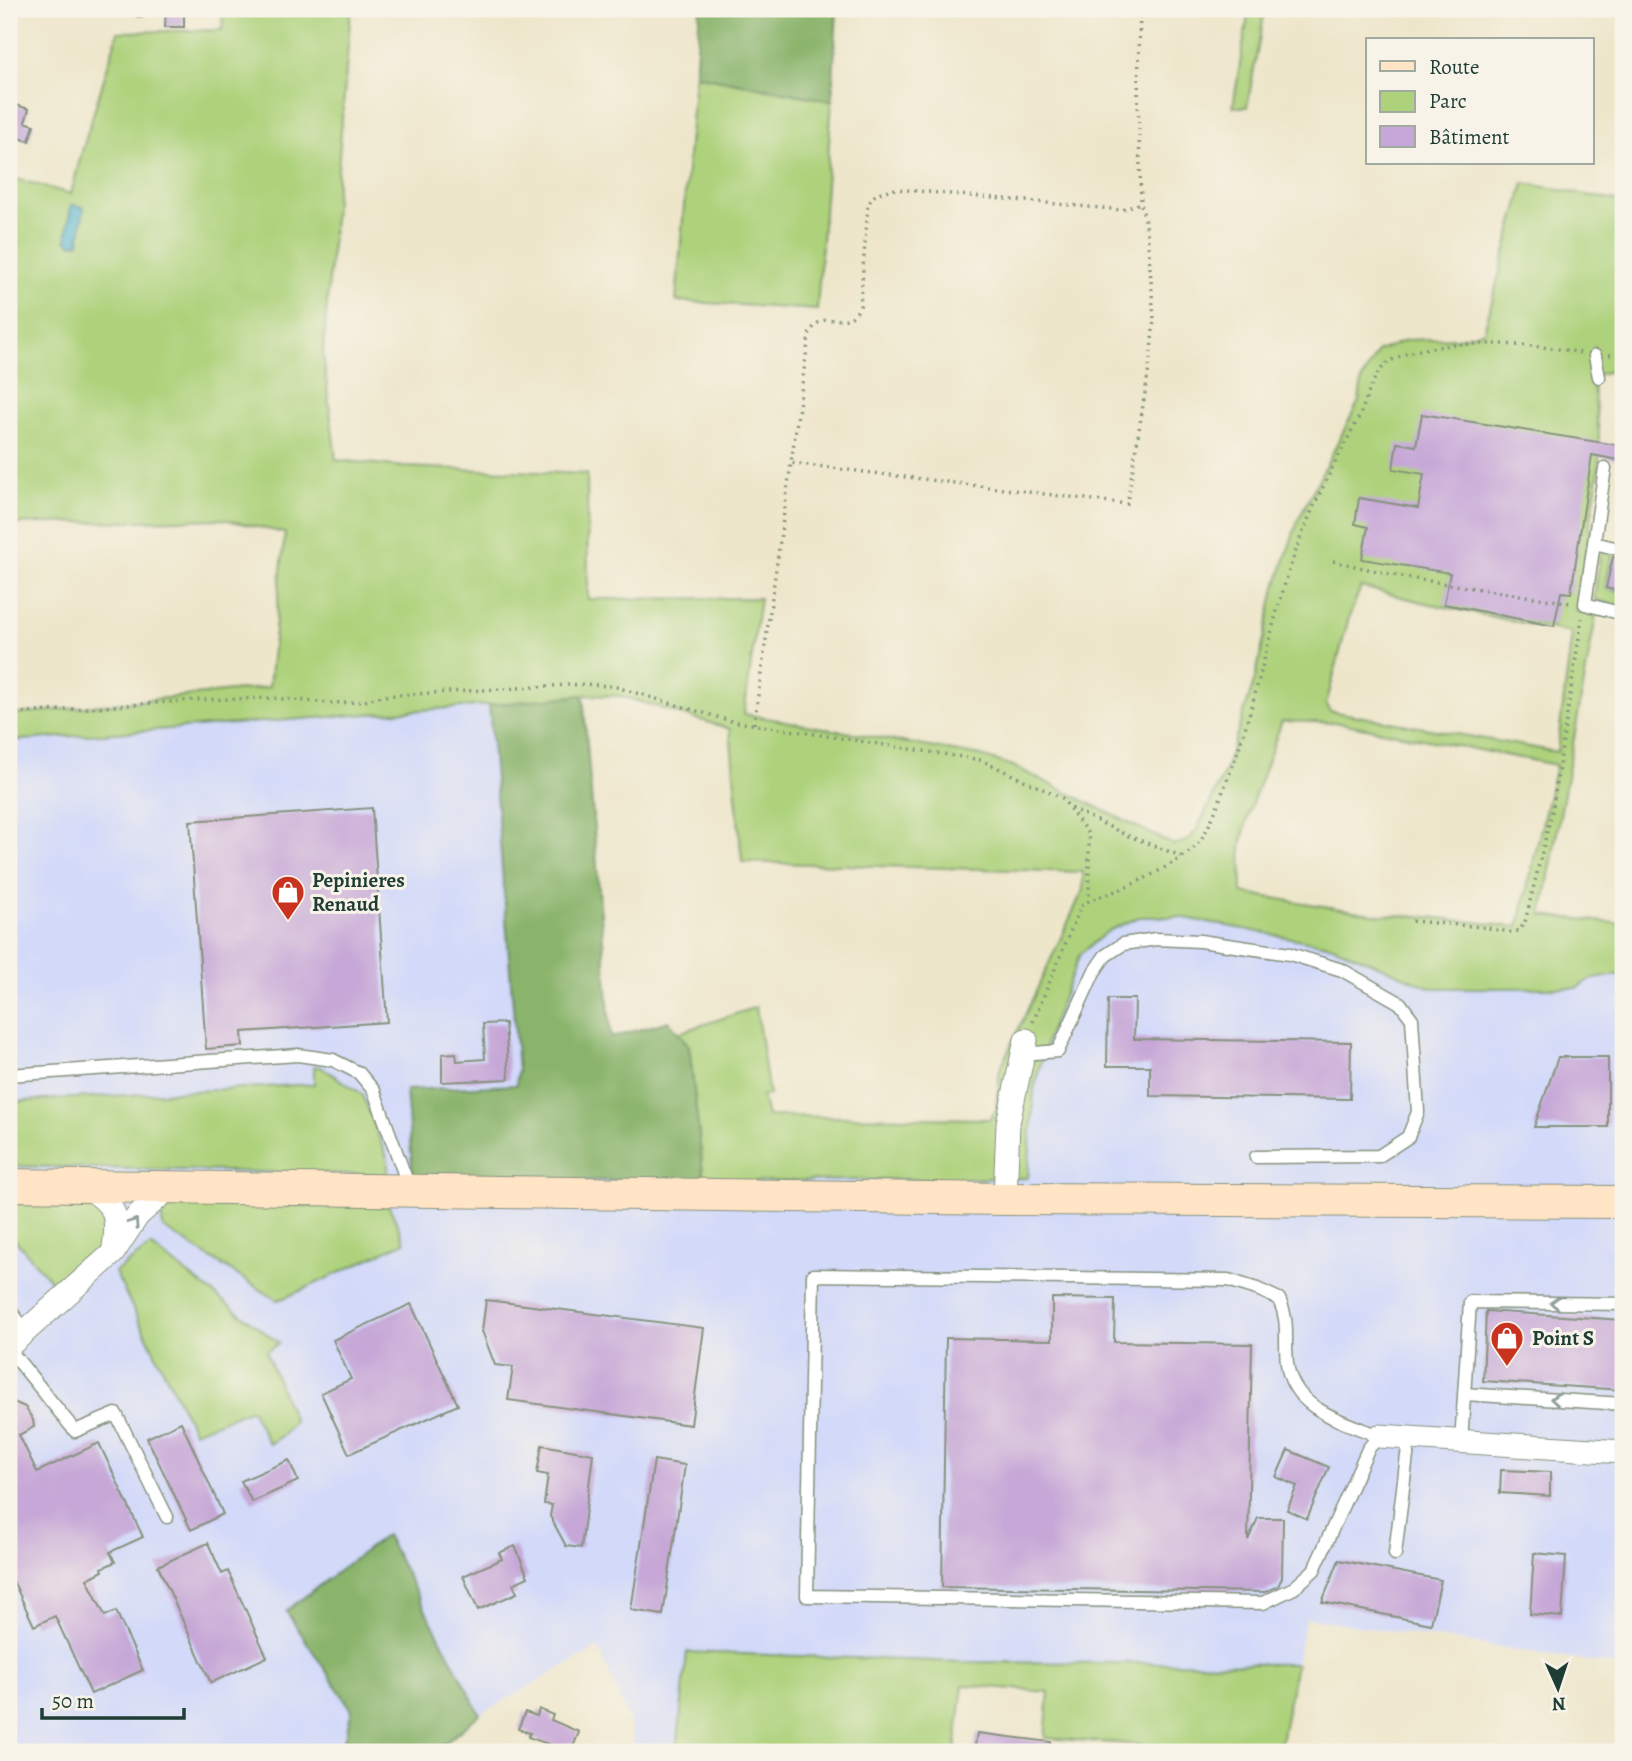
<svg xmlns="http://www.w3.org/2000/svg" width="1632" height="1761" viewBox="0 0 1632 1761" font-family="Alegreya,serif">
<rect width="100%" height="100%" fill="#f7f3e8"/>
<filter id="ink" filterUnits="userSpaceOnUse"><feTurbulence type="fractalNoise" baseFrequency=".0143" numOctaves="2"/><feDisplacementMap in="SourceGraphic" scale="14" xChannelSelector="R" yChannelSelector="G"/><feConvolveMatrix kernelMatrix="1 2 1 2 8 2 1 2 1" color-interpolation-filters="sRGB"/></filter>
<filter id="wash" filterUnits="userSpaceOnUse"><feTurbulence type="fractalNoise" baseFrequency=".00686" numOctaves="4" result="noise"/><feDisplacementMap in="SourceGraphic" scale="28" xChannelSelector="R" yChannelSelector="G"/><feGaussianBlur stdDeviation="1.57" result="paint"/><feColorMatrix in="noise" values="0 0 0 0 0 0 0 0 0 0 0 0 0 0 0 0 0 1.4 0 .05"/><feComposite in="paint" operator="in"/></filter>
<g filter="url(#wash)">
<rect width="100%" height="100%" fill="#eee6ca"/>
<path fill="#d2d9f9" d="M489,705L518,1070L516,1085L406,1090L704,1182L1028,1178L1034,1088L1048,1036L1080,954L1108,930L1139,917H1180L1333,946L1431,988L1589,980L1623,974V1666L1306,1618L1296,1664L963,1662L687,1652L677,1752H635L631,1724L598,1647L480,1714L386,1535L286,1611L352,1710L341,1752H9V741Z"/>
<path fill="#aed27c" stroke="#668858" stroke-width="2" fill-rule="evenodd" d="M223,9H351L323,353L336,460L404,467L587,474L588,599L760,598L744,714L981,756L1013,766L1174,845L1186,841L1197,830L1224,773L1255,679L1274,593L1298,520L1359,401L1362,379L1378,351L1407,340L1458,338L1484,331L1524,183L1623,202V368L1592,376L1599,434V470L1576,611L1596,616L1542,915L1623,924V974L1589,980L1577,988H1431L1333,946L1180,917H1139L1108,931L1080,954L1048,1036L1034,1088L1028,1178L704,1182L689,1046L678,1033L756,1007L769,1095L762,1096L767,1116L990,1119L996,1110L1000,1069L1083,890V872L742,862L730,729L621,696L583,695L489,705L9,741V715L269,687L285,533L223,519L9,524V177L71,194L81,155L118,32L222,30ZM1361,587L1426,603L1572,633L1557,752L1330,711L1326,705L1349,617ZM1282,721L1340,723L1556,765L1518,927L1419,916L1379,915L1242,893L1241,845L1250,809Z
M1249,9H1265L1247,107H1233Z
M695,75L832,101L817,310L676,301Z
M1605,551H1613L1605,588L1623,593V608L1594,599L1600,555Z
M314,1066L321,1067L362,1094L388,1160V1175L9,1166V1102L314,1084Z
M9,1203L92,1205C128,1241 81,1265 55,1286L9,1233Z
M182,1204L389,1206L405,1242L287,1297L277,1300L163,1228L161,1211Z
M151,1246L279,1343L266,1352L294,1421L284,1434L269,1444L251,1409L194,1432L115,1272Z
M687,1652L963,1662L1296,1664L1279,1752H1144V1745L1045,1738L1049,1692L963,1685L955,1752H677Z"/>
<path fill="#8ab46c" stroke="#547850" stroke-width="2" d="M700,9H837L832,101L695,75Z
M583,695L611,1038L669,1021L689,1046L704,1182L413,1178L406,1090L516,1085L518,1070L489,705Z
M386,1535L480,1714L435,1752H341L352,1710L286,1611Z"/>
<path fill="#4cb0cb" stroke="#367680" stroke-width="2" d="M71,205L84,207L79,243L72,244L66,240Z"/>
<g id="blocks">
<path fill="#c6a7d7" d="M166,9H184V27H165Z
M9,103L29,109L25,122L34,125L29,141L9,135Z
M1422,414L1623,446V461L1592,455L1571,593L1561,592L1554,626L1444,604L1450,573L1362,559L1368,527L1355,524L1359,498L1418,508L1424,474L1393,469L1397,443L1416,446Z
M1613,557L1623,559V592L1606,588Z
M372,808L387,1022L242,1032L243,1046L206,1049L190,821Z
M1108,999H1135L1134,1039L1351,1042L1350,1099L1150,1096V1066H1107Z
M505,1023L509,1079L442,1082V1054L456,1053L457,1061L485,1059L483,1024Z
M1558,1057H1608V1127H1534Z
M1052,1298L1115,1299L1114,1342L1252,1344L1248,1540L1258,1518H1283L1282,1578L1278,1586L1265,1592L942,1587L946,1338L1052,1340Z
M486,1300L704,1328L691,1425L508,1400L513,1367L495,1365L482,1331Z
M411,1304L458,1405L349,1454L321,1393L351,1379L333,1340Z
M1486,1311L1623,1320V1390L1483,1381Z
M9,1400L25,1407L33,1420L34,1427L19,1435L37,1472L99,1443L143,1537L110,1552L115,1562L102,1568L103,1571L87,1579L105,1616L116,1611L143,1670L91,1694L55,1616L34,1626L9,1572Z
M181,1422L223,1514L191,1530L147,1438Z
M542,1445L593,1454L581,1548L566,1546L550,1516L552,1505L544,1504L548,1475L537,1473Z
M1288,1450L1329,1467L1307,1519L1287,1510L1297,1486L1276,1477Z
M289,1460L298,1481L252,1502L241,1481Z
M654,1460L685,1465L663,1615L631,1610Z
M1501,1470L1550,1472V1496L1500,1493Z
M208,1543L222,1574L228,1571L267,1657L211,1683L158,1566Z
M515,1546L528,1577L513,1584L517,1593L478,1610L463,1576L502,1559L499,1553Z
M1534,1553L1566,1556L1562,1617L1530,1614Z
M1339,1560L1441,1580L1431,1624L1322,1602Z
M539,1709L553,1715L551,1720L579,1732L571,1752L528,1737L530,1733L518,1729L525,1712L537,1716Z
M977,1733L1051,1742L1050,1752H974Z"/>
</g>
</g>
<g filter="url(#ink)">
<use href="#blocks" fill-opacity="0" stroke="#86927f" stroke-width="2"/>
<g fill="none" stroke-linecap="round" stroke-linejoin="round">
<defs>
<path id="service" d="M136,9L141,11
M1595,356L1599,377
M1605,468L1585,604L1623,614
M1594,543L1623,550
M1023,1054L1058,1051L1094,972L1105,956L1123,944L1156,939L1200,941L1290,954L1342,970L1400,1003L1412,1019L1418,1112L1408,1137L1379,1156L1256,1157
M9,1075L298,1055L333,1060L359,1073L374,1091L409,1187
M813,1275L1228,1280L1257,1289L1279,1299C1290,1324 1284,1337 1287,1363C1292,1409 1342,1421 1379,1436L1368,1449L1314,1570L1294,1588L1263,1603L807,1596Z
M9,1309L26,1331
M9,1349L75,1431L116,1414L167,1517
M1464,1394L1623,1404
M1461,1443L1470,1302L1623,1304
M1395,1554L1409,1439"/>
<path id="minor" d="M86,1187C118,1204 119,1219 113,1253L138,1215L169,1188
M1005,1199L1008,1123L1026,1040
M9,1346L113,1253
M1379,1436L1623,1452"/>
<path id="secondary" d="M9,1185L1005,1199L1623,1202"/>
</defs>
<use href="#service" stroke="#86927f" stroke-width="15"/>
<use href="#minor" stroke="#86927f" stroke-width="25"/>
<use href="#secondary" stroke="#86927f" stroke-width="34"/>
<path stroke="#86927f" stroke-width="3.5" stroke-dasharray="2 5" stroke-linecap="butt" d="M1140,9L1138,97L1141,203L1147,230L1154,319L1150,362L1127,504L791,463L809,335C823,304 847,335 860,306L868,206C873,192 883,191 896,189L1122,210L1141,203
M1609,355L1623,354
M1333,561L1403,577L1571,603
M9,714L195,700L272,698L330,703L362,702L381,696L586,684L616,687L731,721L981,760L1062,798L1089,835V900
M754,724L791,463
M1071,808L1126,835L1181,856
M1412,921L1482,927L1510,932L1519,931L1525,922L1552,811L1582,618
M1033,1022L1081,906C1093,897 1109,894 1124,888C1141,881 1186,858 1197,845C1209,830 1219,802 1226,783C1254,713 1266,642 1289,571C1307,513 1332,469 1359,417C1367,400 1372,373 1389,362C1427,336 1536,343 1581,353"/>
<use href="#service" stroke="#fff" stroke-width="12"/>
<use href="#minor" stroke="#fff" stroke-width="23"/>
<use href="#secondary" stroke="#ffe4c6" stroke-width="32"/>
</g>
<defs><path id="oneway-chevron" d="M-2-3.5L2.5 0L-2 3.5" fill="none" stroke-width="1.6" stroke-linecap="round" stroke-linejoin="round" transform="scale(1.75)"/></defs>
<g stroke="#8f9e9a">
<use href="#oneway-chevron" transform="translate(134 1223) rotate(-56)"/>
<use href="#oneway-chevron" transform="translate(1555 1303) rotate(-179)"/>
<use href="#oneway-chevron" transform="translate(1555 1399) rotate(-176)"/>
</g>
</g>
<defs>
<symbol id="shop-pin" viewBox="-11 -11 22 30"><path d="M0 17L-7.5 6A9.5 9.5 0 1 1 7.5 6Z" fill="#c8321e" stroke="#f7f3e8"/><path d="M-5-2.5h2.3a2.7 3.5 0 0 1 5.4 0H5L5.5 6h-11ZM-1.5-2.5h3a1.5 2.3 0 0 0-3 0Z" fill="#fff"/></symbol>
</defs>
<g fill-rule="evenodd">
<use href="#shop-pin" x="269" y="873" width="38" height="52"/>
<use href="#shop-pin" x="1488" y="1319" width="38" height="52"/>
</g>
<g text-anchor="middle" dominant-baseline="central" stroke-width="6" stroke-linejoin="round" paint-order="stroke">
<g font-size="21" font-weight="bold" fill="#1f3d34" stroke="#f7f3e8" text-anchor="start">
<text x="312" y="880">Pepinieres<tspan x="312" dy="24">Renaud</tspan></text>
<text x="1532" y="1338">Point S</text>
</g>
</g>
<rect width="1632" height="1761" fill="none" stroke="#f7f3e8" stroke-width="35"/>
<rect x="1366" y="38" width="228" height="126" fill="#f7f3e8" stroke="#a1aaa0" stroke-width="2"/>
<rect x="1380" y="61" width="35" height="10" fill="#ffe4c6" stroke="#a1aaa0" stroke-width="2"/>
<text x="1429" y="74" font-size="21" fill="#1f3d34">Route</text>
<rect x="1380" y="91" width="35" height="21" fill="#aed27c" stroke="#a1aaa0" stroke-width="2"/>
<text x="1429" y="108" font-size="21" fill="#1f3d34">Parc</text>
<rect x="1380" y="126" width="35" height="21" fill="#c6a7d7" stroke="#a1aaa0" stroke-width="2"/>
<text x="1429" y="144" font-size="21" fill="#1f3d34">Bâtiment</text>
<g transform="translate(1558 1688) rotate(177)" stroke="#f7f3e8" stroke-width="5" paint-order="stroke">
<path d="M0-5L12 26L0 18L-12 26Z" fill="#1f3d34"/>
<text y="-10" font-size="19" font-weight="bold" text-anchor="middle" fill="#1f3d34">N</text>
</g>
<path d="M42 1708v10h142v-10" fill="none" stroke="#1f3d34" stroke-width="3.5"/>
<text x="52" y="1708" font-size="21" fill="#1f3d34" stroke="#f7f3e8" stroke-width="5" paint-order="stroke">50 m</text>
</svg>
